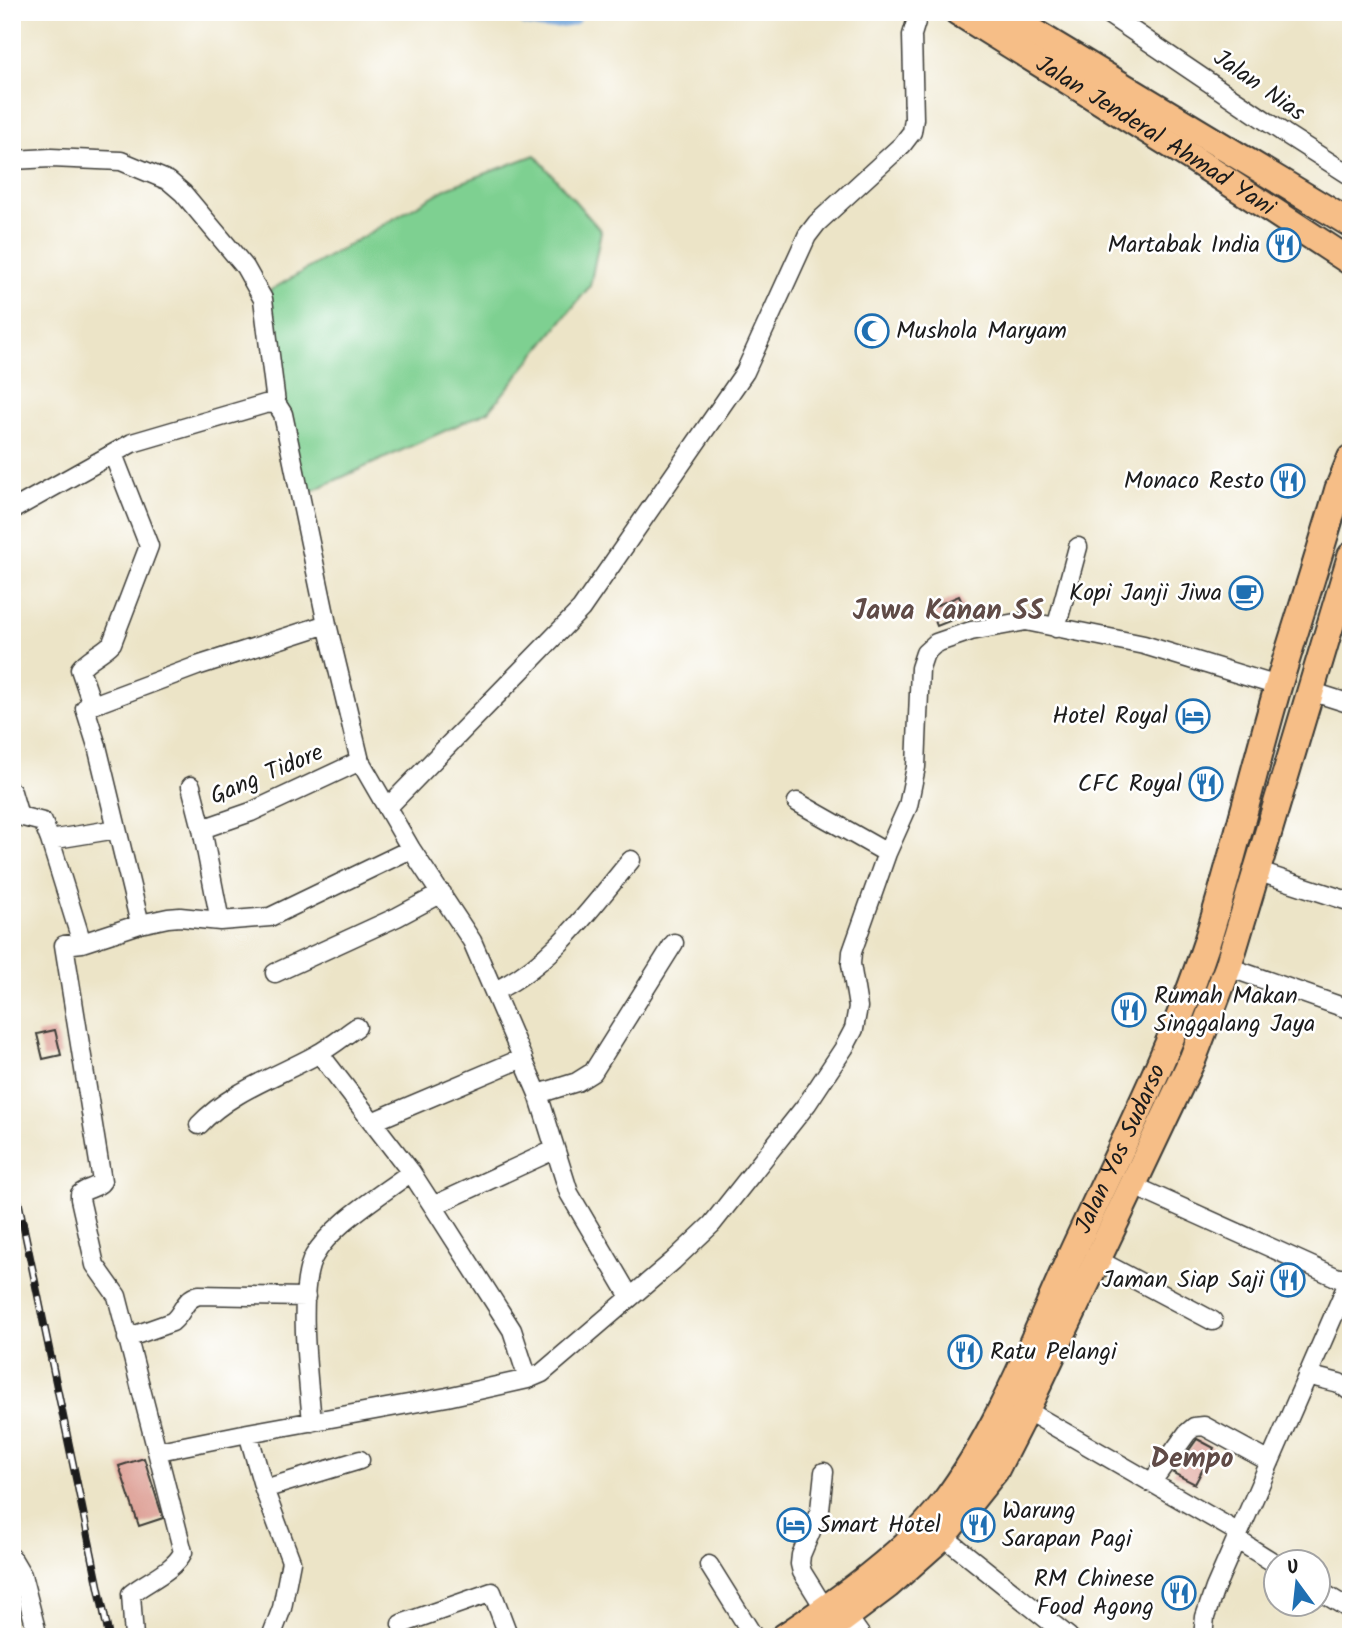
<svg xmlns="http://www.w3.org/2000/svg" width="1363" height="1649" viewBox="0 0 1363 1649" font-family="Kalam,sans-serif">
<rect width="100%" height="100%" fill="#fff"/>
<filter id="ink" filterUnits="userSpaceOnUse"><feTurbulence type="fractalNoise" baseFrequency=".0143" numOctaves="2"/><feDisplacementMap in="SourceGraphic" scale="14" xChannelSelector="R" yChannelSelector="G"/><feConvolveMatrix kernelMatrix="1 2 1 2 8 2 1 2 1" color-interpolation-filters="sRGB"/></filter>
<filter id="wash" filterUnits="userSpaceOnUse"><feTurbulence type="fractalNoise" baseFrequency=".00686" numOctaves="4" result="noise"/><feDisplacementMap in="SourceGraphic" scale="28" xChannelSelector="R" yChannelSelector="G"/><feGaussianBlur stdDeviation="1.57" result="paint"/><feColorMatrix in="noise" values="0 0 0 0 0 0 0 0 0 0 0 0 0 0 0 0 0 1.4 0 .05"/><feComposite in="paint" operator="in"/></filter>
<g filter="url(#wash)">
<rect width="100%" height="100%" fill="#ece4c7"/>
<path fill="#7ed091" stroke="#4d7656" stroke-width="2" d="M535,155L601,231L590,286L489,411L305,494L281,400L269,291L447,188Z"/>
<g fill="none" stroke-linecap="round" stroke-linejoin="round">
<path stroke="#6aa0d7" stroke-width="30" d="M529,12L546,15L568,12"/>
</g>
<g id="blocks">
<path fill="#dea197" d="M959,596L967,614L937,626L930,608Z
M55,1030L61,1055L43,1059L37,1034Z
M1197,1439L1214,1448L1195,1484L1173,1473Z
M144,1458L163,1518L139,1526L119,1466Z"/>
</g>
</g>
<g filter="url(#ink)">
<use href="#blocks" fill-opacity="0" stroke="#3b3a36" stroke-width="2"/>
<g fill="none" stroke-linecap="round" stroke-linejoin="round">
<defs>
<path id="minor" d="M1105,12L1284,133L1351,176
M12,160L51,158L121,161L169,181L183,193L245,267L263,299L276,403L283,414L327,624L360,761L411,849L472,941L538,1094L569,1193L630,1297
M12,510L132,443L265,404L276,403
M1056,628L1078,547
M1310,691L1351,704
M92,704L80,669C88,658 103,653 112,643L149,546L113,454
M191,786L202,829
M12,792L19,816L43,822L50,840
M797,802L887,853
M388,807L581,609L745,372L807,236L817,223L902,145L912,132L914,119L912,35L919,12
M1256,871L1351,902
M220,921L202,829L251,812L360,761
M140,924L97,746L85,708L197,666L327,624
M82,943L50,840L117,829
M1228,967L1351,1010
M275,973L397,917L442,893
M495,991C553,963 591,908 631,860
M319,1053L411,1172L433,1206L512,1330L528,1379
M538,1094L577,1082L593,1072L674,943
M372,1122L523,1058
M199,1125C231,1091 276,1077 316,1055C331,1047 344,1036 357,1027
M1134,1186L1338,1278H1351
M433,1206L554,1150
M1098,1260L1213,1321
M127,1338L172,1322C184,1313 183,1299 199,1295L306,1297
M1307,1375L1339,1383L1351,1392
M1026,1410L1239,1533
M312,1422C309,1384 296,1288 314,1256C333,1223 380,1196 411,1172
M248,1433L264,1489L291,1561L282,1608L271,1637
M159,1451L248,1433L447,1397L528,1379L542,1373L673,1261L712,1224L807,1104L844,1048L854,1029L858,1007L851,964L852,952L887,853L908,806L916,767L920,668L925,653L936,643L971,631L1026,621L1144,645L1278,686
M824,1472L820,1510L801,1555L800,1564L802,1572L825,1609
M1151,1483L1187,1433L1194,1427L1204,1426L1270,1462
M264,1489L360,1460
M943,1536L1069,1637
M1236,1539L1276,1564
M12,1558L22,1575L38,1637
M709,1565L754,1637
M1318,1590L1351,1610
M847,1616L862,1637
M401,1624L492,1592L509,1637
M134,1637L131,1594C147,1581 174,1571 183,1552L117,1296L95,1265L80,1199V1194C86,1188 98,1188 102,1181L64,945L82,943L140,924L168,918L180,917L220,921L270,917L411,849
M1203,1637L1205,1617L1215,1588L1350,1278"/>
<g id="highway">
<path id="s1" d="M958,12L1192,158L1351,262"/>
<path d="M1000,12L1351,224"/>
<path id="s2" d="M784,1637C837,1602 905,1554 944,1503C999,1430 1032,1342 1069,1260C1117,1155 1171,1051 1207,942C1233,859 1253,773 1277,690C1297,623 1319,557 1338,490L1351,458"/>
<path d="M819,1637L888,1585L943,1536L995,1471L1026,1410L1193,1058L1228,967L1351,556"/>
</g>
</defs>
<use href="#minor" stroke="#3b3a36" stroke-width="21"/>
<use href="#highway" stroke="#3b3a36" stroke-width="30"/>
<use href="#minor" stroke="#fff" stroke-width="18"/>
<use href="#highway" stroke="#f6be87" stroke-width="26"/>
<defs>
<path id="rail" d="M12,1171L109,1637"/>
</defs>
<use href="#rail" stroke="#1c1c1c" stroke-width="8"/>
<use href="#rail" stroke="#fff" stroke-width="5" stroke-dasharray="16" stroke-linecap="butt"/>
</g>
</g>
<defs>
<symbol id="restaurant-ring" viewBox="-11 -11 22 22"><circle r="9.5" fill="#fff" stroke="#1f6fb2" stroke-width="1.5"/><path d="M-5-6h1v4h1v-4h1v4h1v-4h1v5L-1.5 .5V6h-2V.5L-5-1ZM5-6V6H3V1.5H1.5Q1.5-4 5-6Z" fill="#1f6fb2"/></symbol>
<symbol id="mosque-ring" viewBox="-11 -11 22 22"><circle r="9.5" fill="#fff" stroke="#1f6fb2" stroke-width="1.5"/><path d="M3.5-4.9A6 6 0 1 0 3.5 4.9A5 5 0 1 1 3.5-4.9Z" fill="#1f6fb2"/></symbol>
<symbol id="cafe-ring" viewBox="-11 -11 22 22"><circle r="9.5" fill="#fff" stroke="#1f6fb2" stroke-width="1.5"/><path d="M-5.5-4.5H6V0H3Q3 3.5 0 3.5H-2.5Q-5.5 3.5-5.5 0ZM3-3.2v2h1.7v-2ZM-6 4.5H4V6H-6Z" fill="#1f6fb2"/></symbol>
<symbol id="hotel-ring" viewBox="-11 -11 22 22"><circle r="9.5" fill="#fff" stroke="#1f6fb2" stroke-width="1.5"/><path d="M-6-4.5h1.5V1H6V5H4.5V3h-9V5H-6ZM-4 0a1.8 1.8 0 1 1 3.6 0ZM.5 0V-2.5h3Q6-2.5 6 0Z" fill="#1f6fb2"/></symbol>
</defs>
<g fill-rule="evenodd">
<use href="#restaurant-ring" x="1265" y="226" width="38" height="38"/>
<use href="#mosque-ring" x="853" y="312" width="38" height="38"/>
<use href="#restaurant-ring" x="1269" y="462" width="38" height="38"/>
<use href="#cafe-ring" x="1227" y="574" width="38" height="38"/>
<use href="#hotel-ring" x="1174" y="697" width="38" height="38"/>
<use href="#restaurant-ring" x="1187" y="765" width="38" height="38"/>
<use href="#restaurant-ring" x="1110" y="991" width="38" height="38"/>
<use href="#restaurant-ring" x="1269" y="1261" width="38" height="38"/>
<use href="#restaurant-ring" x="946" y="1333" width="38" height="38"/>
<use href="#hotel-ring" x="775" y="1506" width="38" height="38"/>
<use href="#restaurant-ring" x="959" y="1506" width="38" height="38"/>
<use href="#restaurant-ring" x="1160" y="1574" width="38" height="38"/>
</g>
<g text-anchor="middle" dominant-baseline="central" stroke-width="5" stroke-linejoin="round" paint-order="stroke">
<g font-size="24" fill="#1c1c1c" stroke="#fff">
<text transform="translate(1259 86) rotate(35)">Jalan Nias</text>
<text stroke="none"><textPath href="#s1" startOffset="233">Jalan Jenderal Ahmad Yani</textPath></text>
<text transform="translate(267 775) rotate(-23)">Gang Tidore</text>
<text stroke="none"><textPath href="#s2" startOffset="606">Jalan Yos Sudarso</textPath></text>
</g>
<g font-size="24" fill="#1c1c1c" stroke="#fff" text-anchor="end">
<text x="1260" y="245">Martabak India</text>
<text x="896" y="331" text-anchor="start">Mushola Maryam</text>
<text x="1264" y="481">Monaco Resto</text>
<text x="1222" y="593">Kopi Janji Jiwa</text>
<text x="1168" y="716">Hotel Royal</text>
<text x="1182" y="784">CFC Royal</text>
<text x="1154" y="996" text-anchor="start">Rumah Makan<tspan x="1154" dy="28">Singgalang Jaya</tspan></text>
<text x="1264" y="1280">Jaman Siap Saji</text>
<text x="990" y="1352" text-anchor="start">Ratu Pelangi</text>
<text x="1002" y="1511" text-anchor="start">Warung<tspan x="1002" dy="28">Sarapan Pagi</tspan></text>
<text x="818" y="1525" text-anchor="start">Smart Hotel</text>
<text x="1154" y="1579">RM Chinese<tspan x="1154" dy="28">Food Agong</tspan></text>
</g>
<g font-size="28" font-weight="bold" fill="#604b47" stroke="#fff">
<text x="948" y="611">Jawa Kanan SS</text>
<text x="1192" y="1459">Dempo</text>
</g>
</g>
<rect width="1363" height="1649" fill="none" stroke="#fff" stroke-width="42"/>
<g transform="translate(1297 1583) rotate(345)"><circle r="33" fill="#ffffff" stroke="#a4a4a4" stroke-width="2"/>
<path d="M0-5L12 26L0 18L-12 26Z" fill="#1f6fb2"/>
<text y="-10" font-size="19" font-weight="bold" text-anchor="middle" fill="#1c1c1c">U</text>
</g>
</svg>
